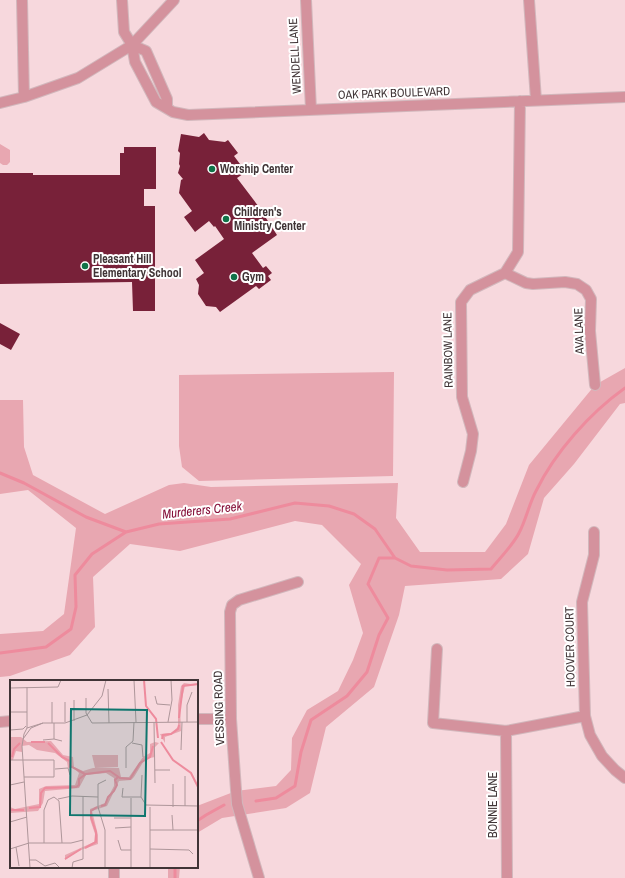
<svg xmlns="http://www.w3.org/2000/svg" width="625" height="878" viewBox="0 0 625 878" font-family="'Archivo Narrow',sans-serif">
<rect width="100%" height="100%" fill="#f7d8dd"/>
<path fill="#e8a7b1" d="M0,144L10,150V162L7,165H3L0,163Z
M625,368V403L620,404L574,464L544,498L528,554L501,579L405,586L399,615L374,687L326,727L310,793L286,808L222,818L197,833V806L236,791L276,786L291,770L292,738L307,710L338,691L353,660L363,633L349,585L361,564L322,525L295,521L180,551L130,544L93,577L95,627L70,655L10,676L0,677V634L43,631L64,614L76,528L28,490L0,494V400H23L24,447L33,475L105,514L169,485L184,483L211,487L398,483L396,518L420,552H485L506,524L529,465L595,385Z
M394,372L393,476L199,481L182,467L179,446V375Z
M168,867H180L179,878H168Z"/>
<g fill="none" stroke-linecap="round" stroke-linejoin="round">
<path stroke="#ee8b9d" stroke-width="3" d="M0,473L24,483L86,517L126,532
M0,653L46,647L71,629L76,607L75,575L92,554L126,532L159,524L230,519L295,503L329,506L354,514L375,529L395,558L411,566L447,570L491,569C500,558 513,545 519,533C526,520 529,504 536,491C555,452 590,413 625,388
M256,801L276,798L295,786L301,752L311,720L347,696L367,672L379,635L388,618L368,584L379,558H395
M197,821L206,815L224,805
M175,878V867"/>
</g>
<path fill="#782139" d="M204,133L209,140L225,142L228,140L238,153L234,156L246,172L237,178L265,215H264L277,235L252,253L263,268L266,266L272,273L268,276L271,280L259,289L256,286L220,312L216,307L206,306L198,294L199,285L196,279L204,273L195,260L224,239L215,226L214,227L209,221L195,232L184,217L192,211L179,193L181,180L183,179L178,173L180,166L179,164L180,153L178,151L181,134L199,137Z
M124,147H156V189H144V206H155V311H133L132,282L0,284V173H33V175H120V153H124Z
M0,323L20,334L11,350L0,344Z"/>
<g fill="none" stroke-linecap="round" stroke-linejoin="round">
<defs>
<path id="minor" d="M22,0L24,97
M122,0L124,32L132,45L135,62L156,102L173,112L188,115L625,97
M306,0L311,110
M529,0L536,100
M132,45L146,51L167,99V108
M0,103L24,97L78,78L132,45L174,0
M505,273L526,283L533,284L565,282L577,284L586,290L591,299L590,331L595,385
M463,482L471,451L473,434L462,397L461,302L470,290L505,273L518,252L520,101
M594,532V555L582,602L585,716L590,735L602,756L615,770L625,778
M437,649L433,723L506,731L585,716
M197,719H231
M0,722L11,721
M506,731L507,878
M114,867V878
M259,878L237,804L231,719L230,612L232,605L239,600L298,582"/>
</defs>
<use href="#minor" stroke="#d2b7bc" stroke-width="12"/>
<use href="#minor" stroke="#d4929d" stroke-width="10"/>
</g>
<g fill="#107248" stroke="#fff" stroke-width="1.5">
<circle cx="212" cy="169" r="4"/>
<circle cx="226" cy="219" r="4"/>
<circle cx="85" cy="266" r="4"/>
<circle cx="234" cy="277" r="4"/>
</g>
<g text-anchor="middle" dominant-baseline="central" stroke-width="4" stroke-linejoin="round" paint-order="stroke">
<g font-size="12" fill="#403436" stroke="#fff">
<text transform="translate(295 56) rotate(-93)">WENDELL LANE</text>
<text transform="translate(394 93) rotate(-2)">OAK PARK BOULEVARD</text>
<text transform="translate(579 331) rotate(-92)">AVA LANE</text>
<text transform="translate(448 350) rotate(-91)">RAINBOW LANE</text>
<text transform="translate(570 647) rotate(-91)">HOOVER COURT</text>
<text transform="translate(219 708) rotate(-92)">VESSING ROAD</text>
<text transform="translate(493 805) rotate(-90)">BONNIE LANE</text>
</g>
<g font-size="12" font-weight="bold" fill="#403436" stroke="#fff" text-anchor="start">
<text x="220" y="169">Worship Center</text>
<text x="234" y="212">Children's<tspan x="234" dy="14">Ministry Center</tspan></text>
<text x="93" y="259">Pleasant Hill<tspan x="93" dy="14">Elementary School</tspan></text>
<text x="242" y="277">Gym</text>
</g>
<g font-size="13" font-style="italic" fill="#850e38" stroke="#fff">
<text transform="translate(202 510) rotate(-6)">Murderers Creek</text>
</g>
</g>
<g transform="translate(10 680)">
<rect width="188" height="188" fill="#f7d8dd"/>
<path d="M174,3L188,5L175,6L170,27L171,51L155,57V63L150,54L161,53L168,47V25L171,6ZM0,57H11L17,62L41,61L53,75L63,77L64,87L73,91L83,88H109L111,97H119L133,77L140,73V64L145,62L149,63L144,68L145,77L135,79L124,97L121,100L109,101L97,126L82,131L88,155V164L68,171L55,180V175L84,162L85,154L80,139V129L95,123L104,106V98L96,93L76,95L69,108L35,111L33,123L28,131L0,133V127L5,129L29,124V109L36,106L65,105L69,93L64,88H58L57,82L45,73L27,70L19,65L12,66V72L6,71L3,80H0ZM82,75H108V87L85,88Z" fill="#e8a7b1"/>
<path fill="none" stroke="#ee8b9d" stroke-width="2" d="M134,0L136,26L146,39L148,58M169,38L173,6L188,4M152,59L153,55L161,54L168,49L169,45M21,62H35M151,62L163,80L181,93L188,107M38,63L52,77L60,81V86L75,94M2,77L4,69L10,63M91,126L95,125L98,117L104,111L107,105L105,100L108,97M19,128L30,127L31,113L35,108L66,107L69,105V99L76,94L100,91L110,98L120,99L130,83L140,77L143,66M0,130H14M75,168L86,162V152L81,137V131L87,127M55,179L71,169"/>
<path fill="none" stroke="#ae969a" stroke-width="1" d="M124,0L126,42M17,7V48M0,8L48,7L51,0M98,9L99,43M145,16L147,24L160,25M76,18V33L82,43L188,42M64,20V41M55,22V42M0,32H17M144,42L145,103M158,42L162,20L161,0M177,42V25L182,12M33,43H55L77,35L92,16L96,0M42,43V22M0,50L13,49L16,46M13,59L21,48L33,43L17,48L14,54L12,66L20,188M44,59V43M33,60L44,59L52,61M122,63L132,65L133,77M171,70L172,42M0,80H44V97H14M116,88V67L123,61L124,42M45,89L58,88L60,95M145,90H160M132,95L131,117L136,125L188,126M175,96V126M163,104V127M0,105L14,102M113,108L112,117H131M48,119L62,116L88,117M162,135L163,150M104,138H121M0,142L17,137M105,148L121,147M140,150H188M108,160L111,170H121M34,163V130L38,120L44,117L49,121L52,163M6,167L9,186M0,169L19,163H61L73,160M140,169L179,170L183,174M19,180H26L35,186L45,183L50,188M62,188L63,182L73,179V116M95,188V150L88,127V104L96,100M121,188V118M140,188V127"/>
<path fill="#0f766e" fill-opacity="0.15" stroke="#0f766e" stroke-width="2" d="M61,29L137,30L135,136L60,135Z"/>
<rect width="188" height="188" fill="none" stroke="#403436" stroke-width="2"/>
</g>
</svg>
